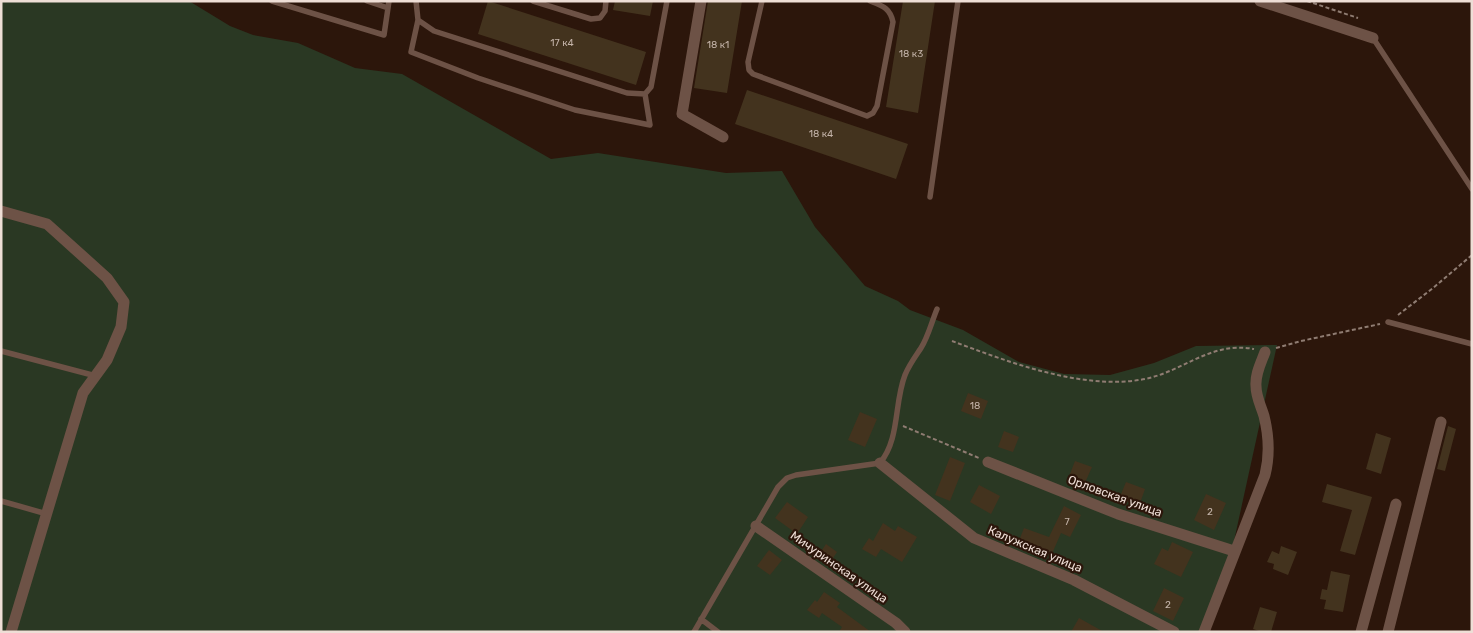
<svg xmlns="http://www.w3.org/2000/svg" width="1473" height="633" viewBox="0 0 1473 633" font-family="Rubik,sans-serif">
<rect width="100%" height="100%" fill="#2c160b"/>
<path fill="#2a3823" d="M1,1H189L230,26L253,35L298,43L355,68L402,74L551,159L598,153L726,173L782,171L815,227L865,286L898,301L910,310L963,330L1019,362L1064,374L1110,375L1154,363L1196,346L1277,345L1232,550L1204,632H1Z"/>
<path fill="#43331e" d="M488,1L646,52L636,85L478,34Z
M615,1H653L650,16L613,10Z
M708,1H742L727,93L694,88Z
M903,1H935L918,113L886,107Z
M747,90L908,144L896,179L735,124Z
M968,393L988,401L981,419L961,411Z
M860,412L877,419L865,447L848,440Z
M1448,426L1456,429L1445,471L1437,469Z
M1004,431L1019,437L1013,452L998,447Z
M1376,433L1391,438L1381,474L1366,469Z
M950,457L965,463L950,501L935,495Z
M1075,461L1092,467L1084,485L1068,479Z
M1126,482L1145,489L1139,506L1119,499Z
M1327,484L1372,497L1355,555L1340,551L1352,510L1322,502Z
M979,485L1000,496L991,514L970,502Z
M1206,494L1226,503L1214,530L1194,520Z
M787,502L808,517L797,534L775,518Z
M1064,506L1081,515L1070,537L1061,533L1051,556L1018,543L1024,528L1049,537Z
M883,523L895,531L898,526L917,537L902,562L881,549L876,557L862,549L869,538L873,541Z
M1172,542L1193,552L1181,577L1154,564L1162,548L1168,551Z
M826,544L837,552L829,564L818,556Z
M1281,546L1297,552L1288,575L1273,569L1274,564L1267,562L1272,551L1279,554Z
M769,550L782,560L770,575L757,566Z
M1331,571L1350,575L1343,612L1324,609L1326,600L1320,599L1322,589L1327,590Z
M1164,588L1184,598L1173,621L1153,611Z
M824,592L840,603L837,607L871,632H839L842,627L822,613L819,618L807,610L815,600L817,602Z
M1260,607L1277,612L1271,632H1262L1253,629Z
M1079,618L1104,632H1071Z"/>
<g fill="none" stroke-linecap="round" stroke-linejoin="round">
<path stroke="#8f7c72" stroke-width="2" stroke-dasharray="4 2.5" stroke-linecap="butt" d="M1307,1L1358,18
M1398,315L1433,288L1472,255
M952,341C1009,362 1083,391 1145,379C1184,371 1211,341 1254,349
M1276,348L1301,341L1380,324
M903,426L979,458"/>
<path stroke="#6d5246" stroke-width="5.5" d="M272,1L384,35L388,8
M367,1L388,8L389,1
M416,1L418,20L434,31L627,93L645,94
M533,1L591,19L600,18L605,11L606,1
M762,1L748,62L749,70L753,74L867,116L873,113L877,106L893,22C890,8 883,6 870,1
M418,20L411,52L478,78L575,110L650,125L645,94L651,87L667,1
M1373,38L1472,189
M930,197L958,1
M1388,322L1472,344
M1,351L96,376
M1,501L47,514
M701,619L718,632
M694,632L778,487L787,478L796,475L880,463C900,439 894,403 905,375C909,365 915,357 921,348C928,337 932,321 937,309"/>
<path stroke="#6d5246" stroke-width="11" d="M701,1L682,114L723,137
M1260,1L1373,38
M1,211L47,224L107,278L124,302L121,327L107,360L83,393L11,632
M988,462L1118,514L1234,551
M880,463L974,538L1074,580L1174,632
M756,526L896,623L905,632
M1204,632L1265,475C1270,455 1269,436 1264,416C1261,406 1256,397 1256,386C1255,374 1261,363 1265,352
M1361,632L1396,504
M1388,632L1441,422"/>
</g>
<g text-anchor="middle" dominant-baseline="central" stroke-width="4.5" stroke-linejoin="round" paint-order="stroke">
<g font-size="10" fill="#c3b3a8">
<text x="562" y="43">17 к4</text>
<text x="718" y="45">18 к1</text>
<text x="911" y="54">18 к3</text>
<text x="821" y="134">18 к4</text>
<text x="975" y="406">18</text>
<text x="1210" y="512">2</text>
<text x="1067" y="522">7</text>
<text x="1168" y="605">2</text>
</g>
<g font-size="12" fill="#eeded6" stroke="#2c160b">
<text transform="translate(1115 496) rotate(20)">Орловская улица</text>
<text transform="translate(1035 549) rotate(23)">Калужская улица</text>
<text transform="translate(839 567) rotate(35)">Мичуринская улица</text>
</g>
</g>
<rect width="1473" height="633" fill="none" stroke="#eeded6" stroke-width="5"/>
</svg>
